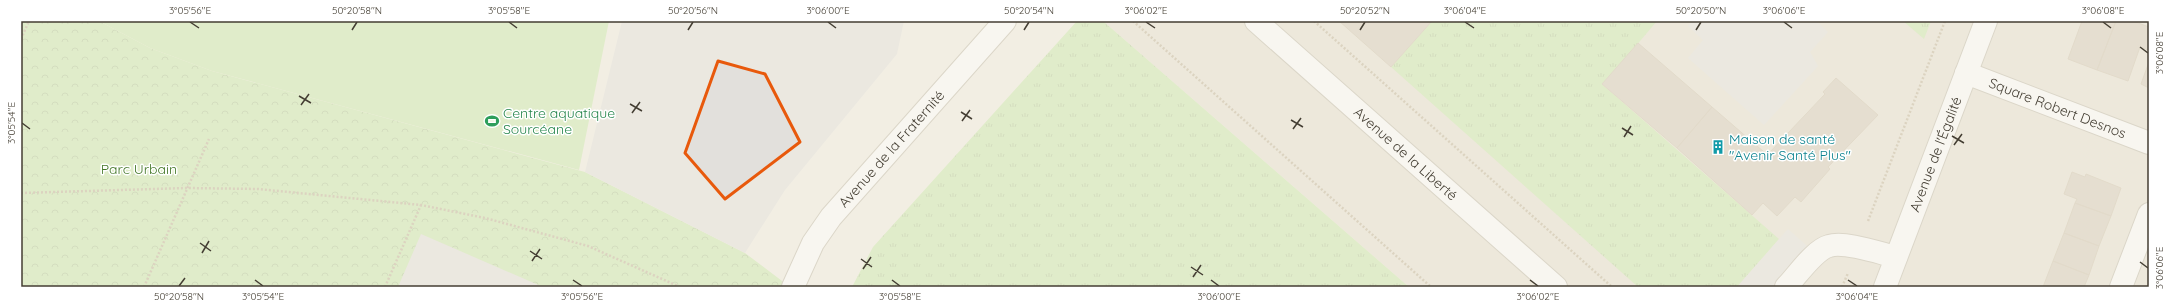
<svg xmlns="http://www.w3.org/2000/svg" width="2170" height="308" viewBox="0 0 2170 308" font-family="Quicksand,sans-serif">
<defs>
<pattern id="grass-tufts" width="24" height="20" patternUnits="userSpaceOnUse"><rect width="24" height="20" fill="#cbe8aa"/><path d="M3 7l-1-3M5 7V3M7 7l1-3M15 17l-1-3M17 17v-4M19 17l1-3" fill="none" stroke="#b0c893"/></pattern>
<pattern id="forest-crowns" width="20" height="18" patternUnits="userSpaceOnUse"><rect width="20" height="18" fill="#cbe8aa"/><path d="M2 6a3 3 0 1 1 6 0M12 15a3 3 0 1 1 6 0" fill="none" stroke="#b0c893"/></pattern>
</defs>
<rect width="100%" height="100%" fill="#f2eee3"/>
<path fill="#e6e0d1" d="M1103,21H2149V287H1409Z"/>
<path fill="url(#grass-tufts)" d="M1077,21H1103L1409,287H852L873,247Z
M1432,21H1657L1603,85L1779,239L1737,287H1638L1391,67Z
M1903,21H1931L1924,39Z"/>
<path fill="url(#forest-crowns)" d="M21,21H99L150,48L212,71L585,172L745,253L790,287H21Z"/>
<path fill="#cbe8aa" d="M99,21H609L579,170L212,71L150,48Z"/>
<path fill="#e2e0dc" d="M622,21H904L897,54L785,190L745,253L585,172Z
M1692,21H1817L1828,32L1810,52L1818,66L1764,125L1688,58L1703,40L1688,26Z
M1788,229L1815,253L1801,287H1737Z
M421,234L543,287H398Z"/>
<path fill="#d4cab8" stroke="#cfc2ab" d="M1339,21H1432L1391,67Z
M2082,21H2116L2097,70L2068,59Z
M2116,21H2133L2149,27L2148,50L2140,47L2128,81L2097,70Z
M1638,43L1712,107L1677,148L1602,84Z
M2149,62V88L2141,84Z
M1836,78L1878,115L1828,167L1830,169L1801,202L1795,197L1777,216L1763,203L1752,215L1677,148L1712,107L1764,152V158L1770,157V152L1825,94L1823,92Z
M2072,172L2085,177L2086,174L2121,188L2111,216L2075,203L2077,199L2064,194Z
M2075,203L2111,216L2099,246L2064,233Z
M2064,233L2099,246L2089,275L2053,261Z
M2053,261L2089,275L2084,287H2043Z"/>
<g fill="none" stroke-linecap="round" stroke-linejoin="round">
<defs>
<g id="minor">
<path id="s1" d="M1256,21L1556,287"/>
<path id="s2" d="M1966,73L2149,143"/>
<path id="s3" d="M793,287L813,243L831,217L1005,21"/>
<path d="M1786,287C1797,276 1814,250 1829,246C1845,241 1879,253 1896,257"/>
<path id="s4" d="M1885,287L1986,21"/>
<path d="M2121,287L2149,214"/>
</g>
</defs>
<use href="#minor" stroke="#c0b9a8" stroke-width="24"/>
<path stroke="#c0b296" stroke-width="2.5" stroke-dasharray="2 2" stroke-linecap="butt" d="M1133,21L1431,287
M1314,21L1612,287
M21,39L29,21
M21,193L187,188L258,189L421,205L485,218L588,246L680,287
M1868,221L1945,21
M144,287L209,139
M385,287L421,205
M1842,287L1848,273"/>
<use href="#minor" stroke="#fff" stroke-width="22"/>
</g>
<path d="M0 0H2170V308H0ZM718,61L765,74L800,142L725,199L685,153Z" fill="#f2eee3" fill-opacity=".55" fill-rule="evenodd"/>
<path fill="none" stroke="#e8590c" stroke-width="3" stroke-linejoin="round" d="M718,61L765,74L800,142L725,199L685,153Z"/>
<path fill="none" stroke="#443e33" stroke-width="1.5" d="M190,22L199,28M509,22L517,28M828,22L836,28M1146,22L1155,28M1465,22L1474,28M1784,22L1792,28M2103,22L2111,28M352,30L357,22M688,30L693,22M1024,30L1029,22M1360,30L1365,22M1696,30L1701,22M2140,47L2148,53M299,96L311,103M630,104L642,111M301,105L309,94M961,112L972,119M632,113L640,102M1291,120L1303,127M962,121L970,110M22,123L30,129M1622,128L1633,135M1293,129L1301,118M1952,136L1964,143M1624,137L1631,126M1954,145L1962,134M200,243L211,251M530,251L542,259M202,253L209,241M861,259L872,267M532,261L540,249M2140,262L2148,268M1191,267L1203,275M863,269L871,257M1193,277L1201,265M255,280L263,286M573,280L582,286M892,280L900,286M1211,280L1219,286M1530,280L1538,286M1848,280L1857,286M179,286L185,278"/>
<defs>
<symbol id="stadium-bare" viewBox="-9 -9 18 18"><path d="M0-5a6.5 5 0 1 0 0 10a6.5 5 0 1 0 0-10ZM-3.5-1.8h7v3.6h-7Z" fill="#2e9e5b" stroke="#fff" stroke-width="2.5" paint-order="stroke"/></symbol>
<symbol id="building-bare" viewBox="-9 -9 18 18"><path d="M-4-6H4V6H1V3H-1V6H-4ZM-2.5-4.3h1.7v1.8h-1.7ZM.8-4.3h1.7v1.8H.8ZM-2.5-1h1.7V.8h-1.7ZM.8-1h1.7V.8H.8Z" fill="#0f9aa8" stroke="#fff" stroke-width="2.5" paint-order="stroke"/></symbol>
</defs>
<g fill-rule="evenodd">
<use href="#stadium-bare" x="482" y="111" width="20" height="20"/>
<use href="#building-bare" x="1708" y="137" width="20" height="20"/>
</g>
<g text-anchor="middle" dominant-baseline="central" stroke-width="3" stroke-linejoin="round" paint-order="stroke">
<g font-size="14" fill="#443e33" stroke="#fff">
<text stroke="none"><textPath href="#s2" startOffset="98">Square Robert Desnos</textPath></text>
<text stroke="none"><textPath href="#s3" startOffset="171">Avenue de la Fraternité</textPath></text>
<text stroke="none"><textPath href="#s1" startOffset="200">Avenue de la Liberté</textPath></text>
<text stroke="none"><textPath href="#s4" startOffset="142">Avenue de l'Égalité</textPath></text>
</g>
<g font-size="14" fill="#27864d" stroke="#fff" text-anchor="start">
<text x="503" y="113">Centre aquatique<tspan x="503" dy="16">Sourcéane</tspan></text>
</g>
<g font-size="14" fill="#0d838f" stroke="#fff" text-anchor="start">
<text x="1729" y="139">Maison de santé<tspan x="1729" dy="16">"Avenir Santé Plus"</tspan></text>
</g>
<g font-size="14" fill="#427626" stroke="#fff">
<text x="139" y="169">Parc Urbain</text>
</g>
</g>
<rect width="2170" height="308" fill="none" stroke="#ffffff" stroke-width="44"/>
<rect x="22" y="22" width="2126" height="264" fill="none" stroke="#443e33" stroke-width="1.5"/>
<g font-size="10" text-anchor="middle" fill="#443e33">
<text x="190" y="14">3°05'56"E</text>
<text x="357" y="14">50°20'58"N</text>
<text x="509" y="14">3°05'58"E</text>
<text x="693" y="14">50°20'56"N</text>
<text x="828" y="14">3°06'00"E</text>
<text x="1029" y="14">50°20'54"N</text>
<text x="1146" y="14">3°06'02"E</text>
<text x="1365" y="14">50°20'52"N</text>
<text x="1465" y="14">3°06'04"E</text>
<text x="1701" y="14">50°20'50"N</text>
<text x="1784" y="14">3°06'06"E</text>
<text x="2103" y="14">3°06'08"E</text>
<text transform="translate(2159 53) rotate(-90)" y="4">3°06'08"E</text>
<text transform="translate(11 123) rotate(-90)" y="4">3°05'54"E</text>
<text transform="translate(2159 268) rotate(-90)" y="4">3°06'06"E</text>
<text x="179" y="300">50°20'58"N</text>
<text x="263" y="300">3°05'54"E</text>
<text x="582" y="300">3°05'56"E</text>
<text x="900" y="300">3°05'58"E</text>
<text x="1219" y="300">3°06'00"E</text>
<text x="1538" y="300">3°06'02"E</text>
<text x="1857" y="300">3°06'04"E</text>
</g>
</svg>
